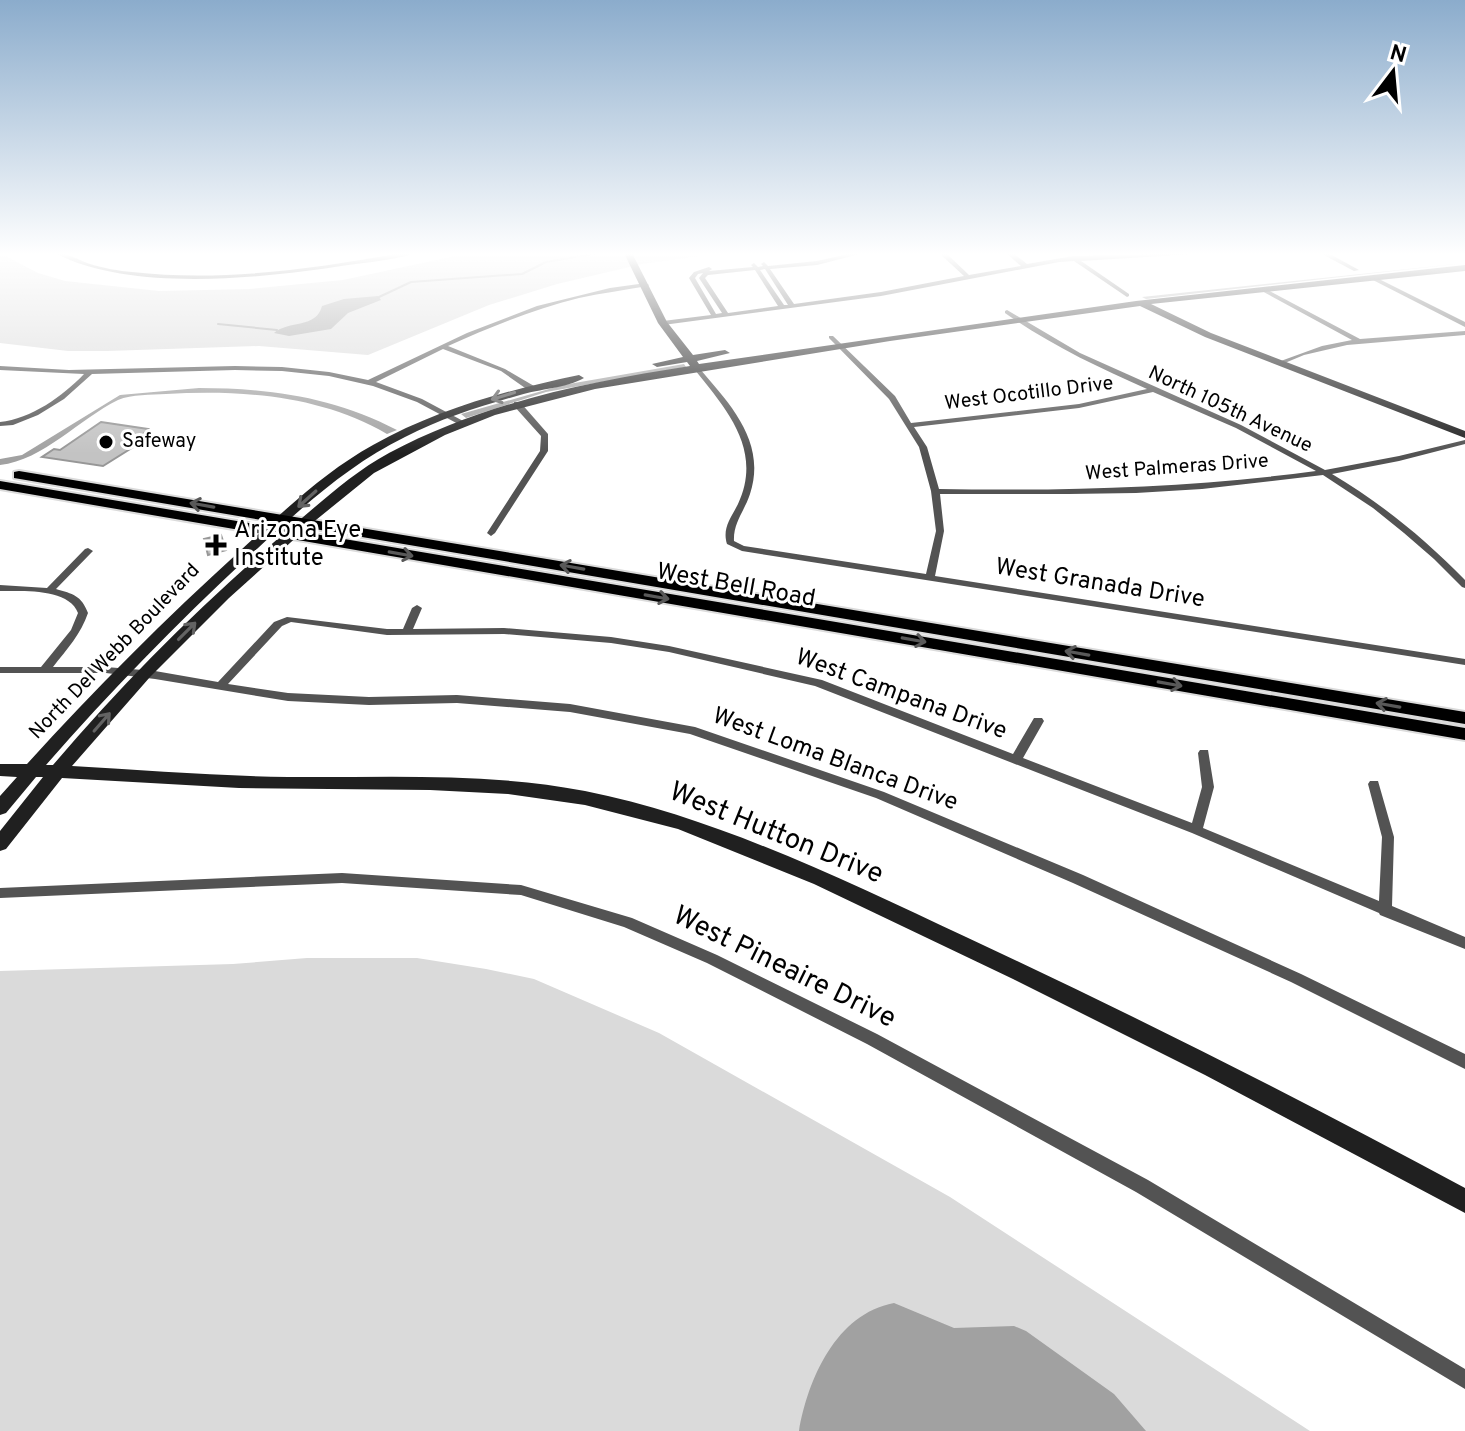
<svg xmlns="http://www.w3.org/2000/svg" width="1465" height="1431" viewBox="0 0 1465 1431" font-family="Overpass,sans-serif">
<rect width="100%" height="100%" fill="#fff"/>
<path fill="#dadada" d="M0,253L38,273L65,281L159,291L250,289L343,280L469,253H722L642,264L557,284L489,305L368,355L259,346L107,351H68L0,343Z
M307,958H417L486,969L534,979L659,1033L950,1197L1310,1431H0V971L233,964Z"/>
<path fill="#a1a1a1" d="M1465,263L1146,299L1142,297Z
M378,296L381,300L348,313L331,329L289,336L274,333C289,320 316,329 322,306L344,299Z
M684,364L686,367L546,392L466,418L461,414L563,385Z
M199,388C269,388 334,397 397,430L387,434C320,395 242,390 166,394C151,395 132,394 118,400C79,419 44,460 0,465V459L22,455L120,395Z
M894,1303L954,1328L1014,1326L1026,1331L1114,1394L1146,1431H799C808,1379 836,1314 894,1303Z"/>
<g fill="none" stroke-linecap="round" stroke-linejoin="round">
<path stroke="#a1a1a1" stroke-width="2" d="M379,297L411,282L522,274L546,262L600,253
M218,324L277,330"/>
</g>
<path fill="#c3c3c3" stroke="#979797" stroke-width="2" d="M101,422L148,429L140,438L146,439L103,466L42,457L54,449L60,450Z
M221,535L226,550L208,555L204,539Z"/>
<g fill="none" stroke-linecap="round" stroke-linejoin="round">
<defs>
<path id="primary" d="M19,471L1465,712V724L14,478V472Z
M0,481L1465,728V740L0,489Z"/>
</defs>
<use href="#primary" stroke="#dbdbdb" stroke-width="4"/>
<path fill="#535353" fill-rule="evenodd" d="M55,253C68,253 78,260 90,264C103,268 119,271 132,272C221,282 314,269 401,253H415C394,260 370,262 348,265C266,278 130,293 55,253Z
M852,253H864L817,265L770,269L794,304L881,292L964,276L939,253H946L969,275L1021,266L1006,253H1013L1027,264L1073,256L1210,253L1081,261L1129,294V296L1127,297L1074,261L1059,262L881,296L663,325L660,323L663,321L711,315L689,278L694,272L709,267L712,269L709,271L753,267L751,265L754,263L758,267L763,266L761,264L764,262L768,266L817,261ZM765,269L788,305H784L760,270ZM755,270L778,306L728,313L705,278L708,275ZM703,273L699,278L722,313L716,314L695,278L698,274Z
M1320,253H1328L1359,270L1354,271Z
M1369,276H1373L1465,322V327L1369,278Z
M646,283L649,285L648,286C625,290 602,293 579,298C534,309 490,327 448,346L505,369L534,386V390H528L501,371L443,349L376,382L422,399L465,422L466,424L462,426L417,402L373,386L329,376L282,371L235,370L92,374L64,399L38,415L13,425L0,426V422C31,419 63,396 84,374L0,370V366L69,370L235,366L282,367L329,372L368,380L467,333L537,306L610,288Z
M1260,288H1264L1360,339L1465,331V335L1347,345L1304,355L1280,365L1277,363L1278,362L1322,346L1352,340L1260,290Z
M1007,310L1080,353L1241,425L1325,470L1399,456L1465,440V444L1399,461L1332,474C1381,503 1425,539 1465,580V588L1462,587L1434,559L1404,533L1373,508L1323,475L1202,489L1136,493L1069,494H940L944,531L935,576L1465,659V665L742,551L727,544C722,528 731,518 738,504C763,450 727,410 695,370V368H699C730,404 767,442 750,494C745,510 733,523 734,541L744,546L926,574L936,531L931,491L919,447L889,399L829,338V336H833L895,396L911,423L1079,404L1147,389C1097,367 1049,344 1005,313V311ZM1153,392L1236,428L1316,471C1190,488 1065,491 939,489L927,447L914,427L1079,408Z
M514,402H520L548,434V451L495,533L491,536L487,533L540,451L541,436L514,406Z
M88,548L93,551L91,553L56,589C73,594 81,595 88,613C81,634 67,649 53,667H106L155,671L218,682L274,622L287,617L387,629H403L412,608L417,605L422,608L413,629L504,628L611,637L669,646L822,680L1013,754L1034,718H1042L1044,721L1023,758L1192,823L1202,787L1198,753L1200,750H1208L1214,787L1203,828L1379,901L1382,837L1368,784L1370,781H1378L1394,837L1392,906L1465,937V949L1380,915L1379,913L1192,833L815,686L669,652L611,643L504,634L387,635L291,622L282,626L228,684L288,693L369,697L457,695L570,704L695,727L884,792L1083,875L1301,974L1465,1054V1069L1291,982L1073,883L876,798L690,734L570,712L457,703L369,705L288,701L155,679L106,673H0V667H41L71,630L78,613C69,588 23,591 0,591V585L47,588L85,549Z
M342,873L521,885L632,918L717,955L877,1034L1148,1180L1465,1369V1389L1136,1192L867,1044L707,963L624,927L521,895L342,883L0,898V888Z"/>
<path fill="#202020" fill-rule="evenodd" d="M624,253H632L667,322L693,355L725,350L730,353L697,361L699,364L1136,301L1465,265V271L1151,304L1211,333L1465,431V438L1205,337L1140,306L890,341L595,389L495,415L445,435L374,473L311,524L229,598L150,677L72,766C144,770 216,776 288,777C387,778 487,772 585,791C719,818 843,880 966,937C1135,1016 1301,1099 1465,1188V1213L1205,1075L1013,979L814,884L678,829L585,805L508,794L430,790L239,788L62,778L6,849L0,851V831L43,777H36L6,813L0,815V796L17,777L0,776V764H27C95,689 166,618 241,550C283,512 324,472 373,445C437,409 508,390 579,375L584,378C567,388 539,389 520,395C481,406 442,418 405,437C344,467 296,513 246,559C176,624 109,693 46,765H53C125,680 204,602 288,530C320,503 352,473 389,453C483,403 586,382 690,366L687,362L657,367L652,364L683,357L658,323Z"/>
<use href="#primary" fill="#000" fill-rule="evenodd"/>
</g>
<defs><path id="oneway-shaft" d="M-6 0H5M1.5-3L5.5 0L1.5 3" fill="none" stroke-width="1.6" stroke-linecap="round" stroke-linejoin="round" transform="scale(2)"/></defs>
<g stroke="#636363">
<use href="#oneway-shaft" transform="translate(503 396) rotate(163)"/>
<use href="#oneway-shaft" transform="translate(307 499) rotate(138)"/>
<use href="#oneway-shaft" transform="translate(187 631) rotate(-45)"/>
<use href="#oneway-shaft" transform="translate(102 722) rotate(-49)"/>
</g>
<g stroke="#595959">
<use href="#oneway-shaft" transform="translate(202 505) rotate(-170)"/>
<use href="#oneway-shaft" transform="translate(401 554) rotate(10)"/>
<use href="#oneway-shaft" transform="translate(572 567) rotate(-170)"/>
<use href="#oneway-shaft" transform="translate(657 597) rotate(10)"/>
<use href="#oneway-shaft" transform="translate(914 640) rotate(10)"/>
<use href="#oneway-shaft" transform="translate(1077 653) rotate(-170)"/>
<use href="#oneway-shaft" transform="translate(1170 684) rotate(10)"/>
<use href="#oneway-shaft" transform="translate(1388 705) rotate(-170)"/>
</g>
<linearGradient id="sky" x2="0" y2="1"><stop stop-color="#8baccc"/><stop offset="0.56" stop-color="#fff"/><stop offset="1" stop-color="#fff" stop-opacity="0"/></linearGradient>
<rect width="1465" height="454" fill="url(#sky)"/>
<g fill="#000" stroke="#fff" stroke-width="3">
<circle cx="106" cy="442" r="8"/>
<path d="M212 533h8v8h8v8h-8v8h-8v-8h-8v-8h8z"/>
</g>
<g text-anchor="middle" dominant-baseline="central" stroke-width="6" stroke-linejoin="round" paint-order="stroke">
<g font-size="20" fill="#000" stroke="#fff">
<text transform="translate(1029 394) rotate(-7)">West Ocotillo Drive</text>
<text transform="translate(1230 410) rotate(25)">North 105th Avenue</text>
<text transform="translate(1177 468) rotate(-4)">West Palmeras Drive</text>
<text transform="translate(115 652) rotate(-46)">North Del Webb Boulevard</text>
</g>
<g font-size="20" fill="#000" stroke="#fff" text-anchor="start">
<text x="122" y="442">Safeway</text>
</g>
<g font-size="24" fill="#000" stroke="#fff" text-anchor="start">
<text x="234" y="531">Arizona Eye<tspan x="234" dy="28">Institute</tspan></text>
</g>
<g font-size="24" fill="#000" stroke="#fff">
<text transform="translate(1100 584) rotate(9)">West Granada Drive</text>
<text transform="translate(736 586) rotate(10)">West Bell Road</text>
<text transform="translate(901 695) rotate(20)">West Campana Drive</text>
<text transform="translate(835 760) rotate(20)">West Loma Blanca Drive</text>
</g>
<g font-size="28" fill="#000" stroke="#fff">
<text transform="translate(776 834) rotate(22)">West Hutton Drive</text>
<text transform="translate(784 968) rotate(26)">West Pineaire Drive</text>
</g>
</g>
<g transform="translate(1393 72) rotate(16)" stroke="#ffffff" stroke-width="6" paint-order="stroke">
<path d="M0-6L14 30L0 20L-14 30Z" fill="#000000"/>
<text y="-12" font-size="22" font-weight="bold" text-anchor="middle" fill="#000000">N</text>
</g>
</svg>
